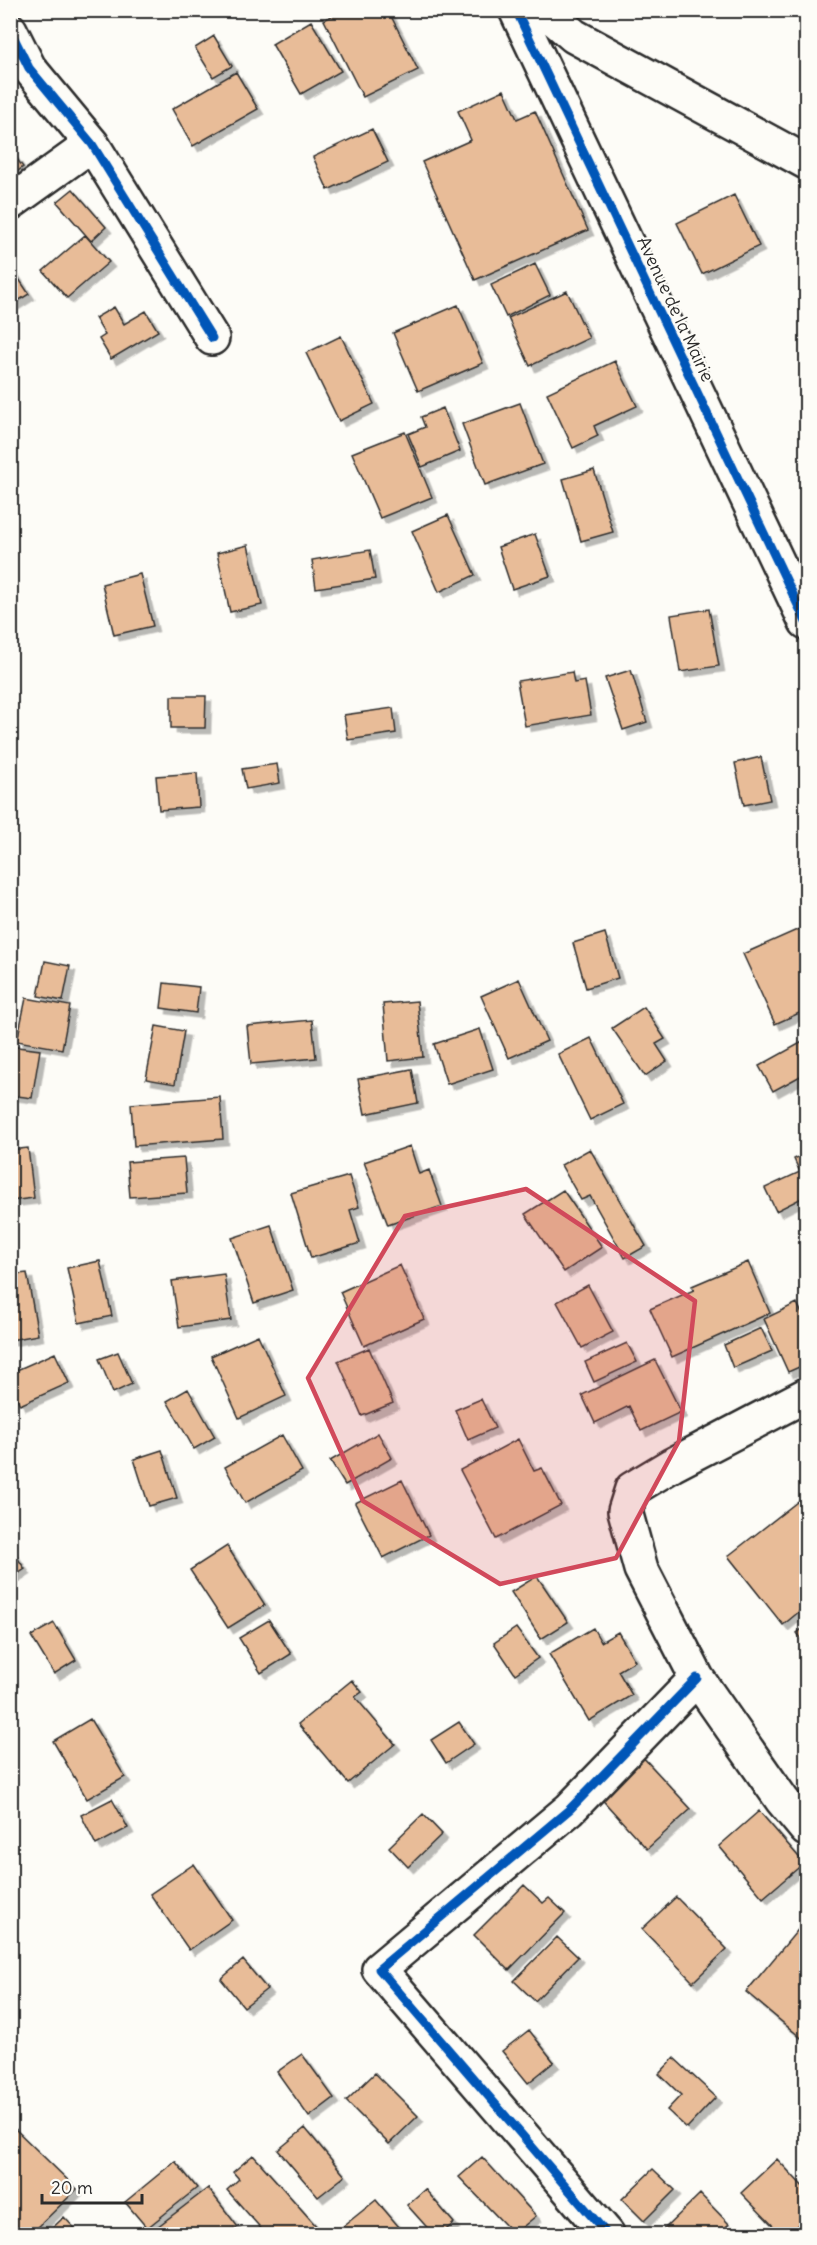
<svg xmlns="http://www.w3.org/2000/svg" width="817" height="2245" viewBox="0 0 817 2245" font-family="Delius,sans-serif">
<defs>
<filter id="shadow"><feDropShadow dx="5.5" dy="5.5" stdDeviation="0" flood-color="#0004"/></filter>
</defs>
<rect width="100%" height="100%" fill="#fdfcf7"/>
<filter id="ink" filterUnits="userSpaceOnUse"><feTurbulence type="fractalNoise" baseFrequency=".0167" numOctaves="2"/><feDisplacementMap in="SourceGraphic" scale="12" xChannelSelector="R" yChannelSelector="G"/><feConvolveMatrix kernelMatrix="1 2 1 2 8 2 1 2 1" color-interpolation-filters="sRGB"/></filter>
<g filter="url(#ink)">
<path fill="#e8bc98" stroke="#2b2b2b" stroke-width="1.5" filter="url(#shadow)" d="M343,10H388L418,70L363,97L324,20Z
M311,21L341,71L301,94L272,44Z
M214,36L232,66L213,77L195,48Z
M236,72L258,109L193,146L172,109Z
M504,90L517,119L535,111L588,230L475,280L422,162L471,140L458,111Z
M372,129L388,162L328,190L313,157Z
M10,150L23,167L10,177Z
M73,189L106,227L91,241L57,202Z
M734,195L759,246L702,274L677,223Z
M85,235L109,262L67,298L43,271Z
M535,264L550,295L506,317L491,285Z
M11,267L29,294L10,306V268Z
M567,291L589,338L530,366L508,318Z
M458,305L483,363L418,391L393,333Z
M114,307L124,324L146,311L158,331L111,359L99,339L105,335L95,318Z
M341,336L374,404L339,421L306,353Z
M615,361L637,406L594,426L598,436L573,448L547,393Z
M520,403L543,464L485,485L462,424Z
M443,408L460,451L422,467L408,434L425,427L421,417Z
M405,432L432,497L380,518L352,453Z
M594,470L613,532L581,541L563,479Z
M448,515L475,575L439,592L412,531Z
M535,534L550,576L512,589L498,547Z
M248,545L262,605L230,612L217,553Z
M370,550L375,579L316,588L312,560Z
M140,574L153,626L114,635L102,584Z
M709,609L719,666L680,672L671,615Z
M631,670L647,722L623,730L605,678Z
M572,672L574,683L585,681L591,715L525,726L517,681Z
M171,696H206L205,728H171Z
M393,708L396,733L348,740L344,715Z
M761,757L770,800L744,805L735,763Z
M277,764L280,783L246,789L242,769Z
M197,773L199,807L159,810L156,776Z
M806,926V1010L775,1024L743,954Z
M605,933L618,978L586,988L573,943Z
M45,961L70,966L63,1001L38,996Z
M519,979L547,1041L509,1058L481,996Z
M164,983L199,987L196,1013L161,1008Z
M26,998L70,1006L62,1049L17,1041Z
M417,1001L423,1057L388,1061L383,1004Z
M644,1007L665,1039L656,1044L667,1061L645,1076L612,1028Z
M312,1020L316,1058L251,1064L247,1026Z
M156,1026L184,1031L175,1084L146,1079Z
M480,1029L493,1069L447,1084L434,1044Z
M591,1038L623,1104L590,1120L558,1054Z
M806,1040V1073L773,1091L759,1066Z
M10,1046L40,1050L32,1098L10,1095Z
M412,1069L418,1103L365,1114L358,1079Z
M220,1097L223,1139L134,1146L131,1104Z
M410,1146L419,1174L429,1170L442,1206L388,1225L364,1162Z
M28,1148L34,1198L10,1201V1150Z
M590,1149L646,1246L625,1258L590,1196L581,1200L561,1165Z
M806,1153V1196L776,1211L765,1188L800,1172L794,1159Z
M184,1158L187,1193L130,1197L127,1162Z
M349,1176L359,1207L350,1210L360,1243L311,1258L291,1193Z
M563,1190L602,1247L564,1272L525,1214Z
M271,1225L293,1290L254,1303L232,1238Z
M100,1261L112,1316L79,1323L67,1268Z
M748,1262L770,1313L672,1357L650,1309L694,1290L692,1286Z
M400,1265L424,1319L364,1346L340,1292Z
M27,1273L38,1335L10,1340V1275Z
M224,1274L231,1320L179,1327L172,1281Z
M588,1285L613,1332L582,1348L557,1302Z
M797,1303L806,1323V1364L788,1372L764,1319Z
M761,1328L772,1351L733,1368L724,1345Z
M258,1335L286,1396L239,1418L211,1356Z
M627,1343L637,1362L594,1382L585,1362Z
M369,1348L393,1403L362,1416L338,1361Z
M118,1352L132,1384L113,1393L99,1359Z
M55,1353L69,1383L20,1405L10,1383V1373Z
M655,1360L681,1412L641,1431L629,1406L595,1423L582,1395Z
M188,1389L215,1437L194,1449L167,1401Z
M481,1399L495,1428L468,1440L455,1410Z
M378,1433L392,1458L345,1485L330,1461Z
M282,1435L302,1471L245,1503L225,1467Z
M518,1439L534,1471L542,1468L561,1505L496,1539L460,1470Z
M162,1450L177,1498L149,1506L134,1459Z
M402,1480L429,1535L383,1558L355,1503Z
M806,1495V1529L803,1531L806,1536V1606L783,1625L728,1556Z
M227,1546L265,1605L228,1628L190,1570Z
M10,1547L25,1569L10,1579Z
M537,1576L568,1622L541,1639L511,1592Z
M269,1620L291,1654L261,1673L239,1638Z
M54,1623L76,1660L54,1674L31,1636Z
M806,1626V1645L797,1633Z
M516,1628L538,1658L515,1674L494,1643Z
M593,1628L601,1642L618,1632L635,1661L618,1671L632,1695L589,1721L549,1654Z
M352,1680L362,1692L355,1697L395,1744L348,1783L298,1724Z
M90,1719L125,1777L87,1799L53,1741Z
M459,1722L474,1744L446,1763L431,1740Z
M640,1754L691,1809L647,1849L597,1794Z
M112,1799L128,1828L96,1845L81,1815Z
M759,1811L804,1863L763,1898L719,1846Z
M423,1814L442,1834L408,1867L389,1847Z
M194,1864L232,1920L189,1950L150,1894Z
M524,1885L543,1903L549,1898L565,1913L509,1970L474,1935Z
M676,1897L727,1949L693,1982L642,1929Z
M806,1920V2042L746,1992Z
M557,1937L578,1957L535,2001L514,1981Z
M243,1960L267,1989L244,2007L221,1979Z
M529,2030L554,2062L528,2083L502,2051Z
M302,2054L334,2098L309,2117L277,2072Z
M674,2058L716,2097L687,2128L667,2110L681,2095L659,2074Z
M375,2073L418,2116L389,2144L346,2101Z
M10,2124L77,2189L31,2234H24L10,2221Z
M305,2128L345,2176L318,2197L278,2150Z
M253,2155L318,2228L311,2234H266L227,2190L239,2179L233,2172Z
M482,2157L536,2216L514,2234L459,2177Z
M777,2159L806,2190V2217L788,2234H781L741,2193Z
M175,2161L197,2188L147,2228L125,2202Z
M653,2169L675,2190L644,2221L622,2199Z
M208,2188L238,2227L228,2234H148Z
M425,2189L454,2223L441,2234H433L407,2205Z
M700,2194L729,2224L719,2234H659Z
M376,2200L405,2234H346L341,2228Z
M64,2217L80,2234H46Z"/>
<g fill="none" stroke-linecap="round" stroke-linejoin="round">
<defs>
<path id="minor" d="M516,10L806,622
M544,10L574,36L806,162
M10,30L29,68L92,144L212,338
M10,203L92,144
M806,1395L672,1465L632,1489L625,1511L641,1569L697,1678L782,1800L806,1829
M607,2234L379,1969L570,1809L697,1678"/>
</defs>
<use href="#minor" stroke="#2b2b2b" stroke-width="38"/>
<use href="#minor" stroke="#fdfcf7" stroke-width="33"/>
<defs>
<path id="cycleway" d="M516,10L806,622
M10,30L29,68L92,144L212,338
M607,2234L379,1969L570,1809L697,1678"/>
</defs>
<use href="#cycleway" stroke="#fdfcf7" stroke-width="13"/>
<use href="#cycleway" stroke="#0057b8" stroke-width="9"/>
</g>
</g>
<path fill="#d1495b" fill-opacity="0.2" stroke="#d1495b" stroke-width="4.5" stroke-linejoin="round" d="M526,1189L695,1301L679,1441L616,1558L500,1584L363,1501L308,1378L405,1216Z"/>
<g text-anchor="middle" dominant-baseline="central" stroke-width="4.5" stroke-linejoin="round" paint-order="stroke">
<g font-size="18" fill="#2b2b2b" stroke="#fdfcf7">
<text transform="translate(676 309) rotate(65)">Avenue de la Mairie</text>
</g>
</g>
<rect width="817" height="2245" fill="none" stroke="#fdfcf7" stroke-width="36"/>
<rect x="18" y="18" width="781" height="2209" fill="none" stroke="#2b2b2b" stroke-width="2" filter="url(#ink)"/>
<path d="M42 2194v9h100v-9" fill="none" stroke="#2b2b2b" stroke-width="3"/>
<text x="51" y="2194" font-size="18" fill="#2b2b2b" stroke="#fdfcf7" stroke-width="4.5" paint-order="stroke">20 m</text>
</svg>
